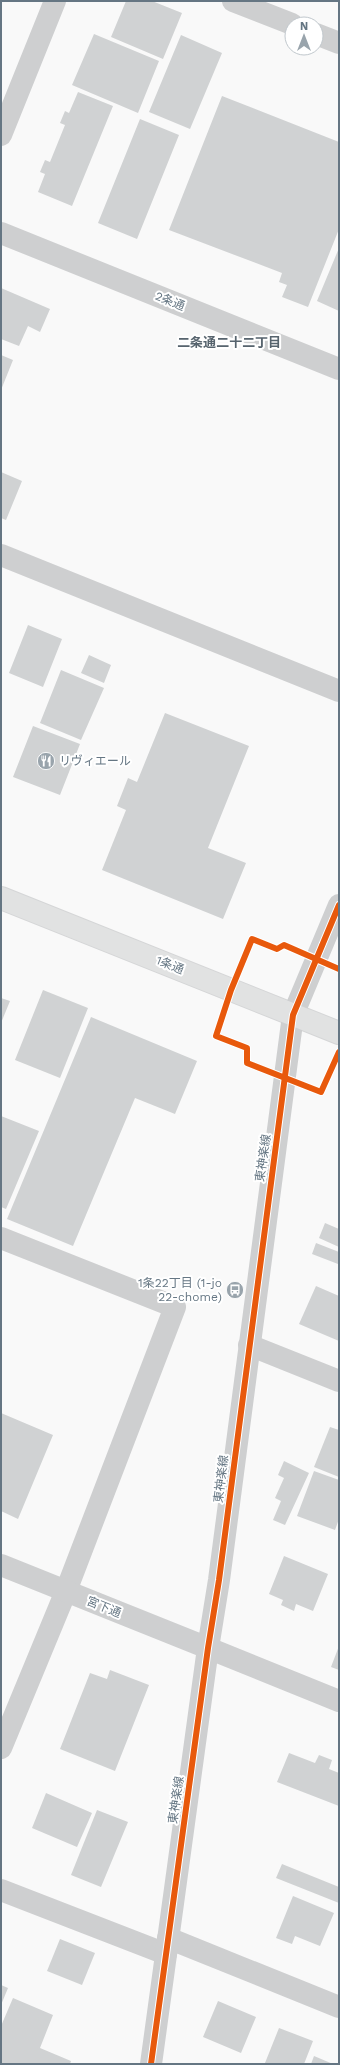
<svg xmlns="http://www.w3.org/2000/svg" width="340" height="2065" viewBox="0 0 340 2065" font-family="'Work Sans','Noto Sans JP',sans-serif">
<rect width="100%" height="100%" fill="#f9f9f9"/>
<path fill="#d0d2d3" d="M126,1H152L182,13L163,59L111,37Z
M94,34L159,61L138,113L72,85Z
M181,35L222,53L190,129L149,112Z
M78,92L113,106L72,206L38,192L45,174L40,172L45,160L50,162L65,125L60,123L65,111L69,113Z
M222,96L339,142V229L308,307L282,297L287,285L279,282L282,273L169,230Z
M140,119L179,135L137,239L98,223Z
M339,248V311L317,301Z
M1,288L50,309L40,332L28,326L19,346L1,339Z
M1,355L13,360L1,390Z
M1,472L22,481L6,520L1,518Z
M28,625L62,639L43,687L9,673Z
M89,655L111,665L104,683L81,673Z
M61,670L104,688L81,740L40,723Z
M165,713L249,746L208,848L246,863L223,919L102,870L126,810L117,806L128,778L137,782Z
M33,726L80,744L60,795L13,777Z
M43,990L88,1008L60,1078L15,1060Z
M1,998L10,1001L1,1023Z
M91,1017L197,1061L175,1114L135,1098L73,1246L7,1219Z
M1,1116L39,1131L6,1209L1,1207Z
M325,1223L339,1229V1247L319,1238Z
M316,1243L339,1252L338,1264L312,1254Z
M316,1286L339,1296V1341L299,1324Z
M1,1413L53,1435L18,1519L1,1511Z
M330,1427L339,1430V1477L314,1467Z
M284,1461L309,1473L285,1525L273,1520L281,1501L275,1498L284,1478L278,1475Z
M314,1471L339,1480V1519L335,1530L297,1516Z
M284,1556L328,1574L313,1611L296,1604L294,1611L281,1605L283,1600L269,1594Z
M339,1646V1670L331,1667Z
M110,1670L149,1685L115,1771L60,1749L90,1673L107,1679Z
M289,1753L315,1763L319,1755L332,1760L329,1769L339,1773V1806L277,1782Z
M46,1793L92,1813L77,1847L32,1828Z
M97,1810L128,1822L101,1887L71,1875Z
M282,1864L339,1887V1903L276,1878Z
M293,1896L334,1913L320,1946L295,1936L292,1944L276,1938Z
M60,1939L95,1953L82,1985L47,1971Z
M1,1985L8,1988L1,2005Z
M13,1998L53,2015L40,2048L71,2061L70,2064H1V2026Z
M218,2001L256,2017L241,2053L203,2037Z
M279,2028L313,2041L304,2064L265,2063Z
M314,2056L333,2064H311Z"/>
<g fill="none" stroke-linecap="round" stroke-linejoin="round">
<defs>
<path id="secondary" d="M1,898L339,1033"/>
</defs>
<use href="#secondary" stroke="#d5d6d7" stroke-width="24"/>
<path stroke="#cecfd0" stroke-width="22" d="M233,1L292,24
M316,34L339,43
M1,555L339,691
M1,1238L175,1307L66,1591L1,1748
M249,1345L339,1381
M208,1648L339,1701
M1,1890L166,1954
M168,1938L339,2007"/>
<path stroke="#cecfd0" stroke-width="22" d="M1,135L55,1
M1,233L339,369
M1,1565L208,1648
M151,2064L208,1648L219,1580L293,1015L339,905"/>
<use href="#secondary" stroke="#e1e2e2" stroke-width="22"/>
<defs>
<path id="cycleway" d="M339,969L284,945L277,949L252,939L231,990L216,1036L247,1048V1063L321,1092L339,1052
M151,2064L208,1648L219,1580L293,1015L339,905"/>
</defs>
<use href="#cycleway" stroke="#fff" stroke-width="8"/>
<use href="#cycleway" stroke="#e8590c" stroke-width="6"/>
</g>
<defs>
<symbol id="restaurant-disc" viewBox="-11 -11 22 22"><circle r="9.5" fill="#99a4ac" stroke="#fff"/><path d="M-5-6h1v4h1v-4h1v4h1v-4h1v5L-1.5 .5V6h-2V.5L-5-1ZM5-6V6H3V1.5H1.5Q1.5-4 5-6Z" fill="#fff"/></symbol>
<symbol id="bus-disc" viewBox="-11 -11 22 22"><circle r="9.5" fill="#99a4ac" stroke="#fff"/><path d="M-5-6H5V4H4V6H2V4H-2V6H-4V4H-5ZM-3.5-4V0h7V-4ZM-3.5 1.2v1.5H-2V1.2ZM2 1.2v1.5H3.5V1.2Z" fill="#fff"/></symbol>
</defs>
<g fill-rule="evenodd">
<use href="#restaurant-disc" x="36" y="751" width="20" height="20"/>
<use href="#bus-disc" x="225" y="1280" width="20" height="20"/>
</g>
<g text-anchor="middle" dominant-baseline="central" stroke-width="4" stroke-linejoin="round" paint-order="stroke">
<g font-size="12" fill="#657683" stroke="#fff">
<text transform="translate(170 301) rotate(22)">2条通</text>
<text transform="translate(170 965) rotate(22)">1条通</text>
<text transform="translate(263 1158) rotate(-82)">東神楽線</text>
<text transform="translate(221 1479) rotate(-83)">東神楽線</text>
<text transform="translate(104 1607) rotate(22)">宮下通</text>
<text transform="translate(176 1800) rotate(-82)">東神楽線</text>
</g>
<g font-size="12" fill="#657683" stroke="#fff" text-anchor="start">
<text x="59" y="761">リヴィエール</text>
<text x="222" y="1283" text-anchor="end">1条22丁目 (1-jo<tspan x="222" dy="14">22-chome)</tspan></text>
</g>
<g font-size="13" font-weight="bold" fill="#57646e" stroke="#fff">
<text x="229" y="342">二条通二十二丁目</text>
</g>
</g>
<rect width="340" height="2065" fill="none" stroke="#657683" stroke-width="4"/>
<g transform="translate(304 36)"><circle r="19" fill="#ffffff" stroke="#c1c8cd"/>
<path d="M0-3L7 15L0 10L-7 15Z" fill="#99a4ac"/>
<text y="-6" font-size="11" font-weight="bold" text-anchor="middle" fill="#657683">N</text>
</g>
</svg>
